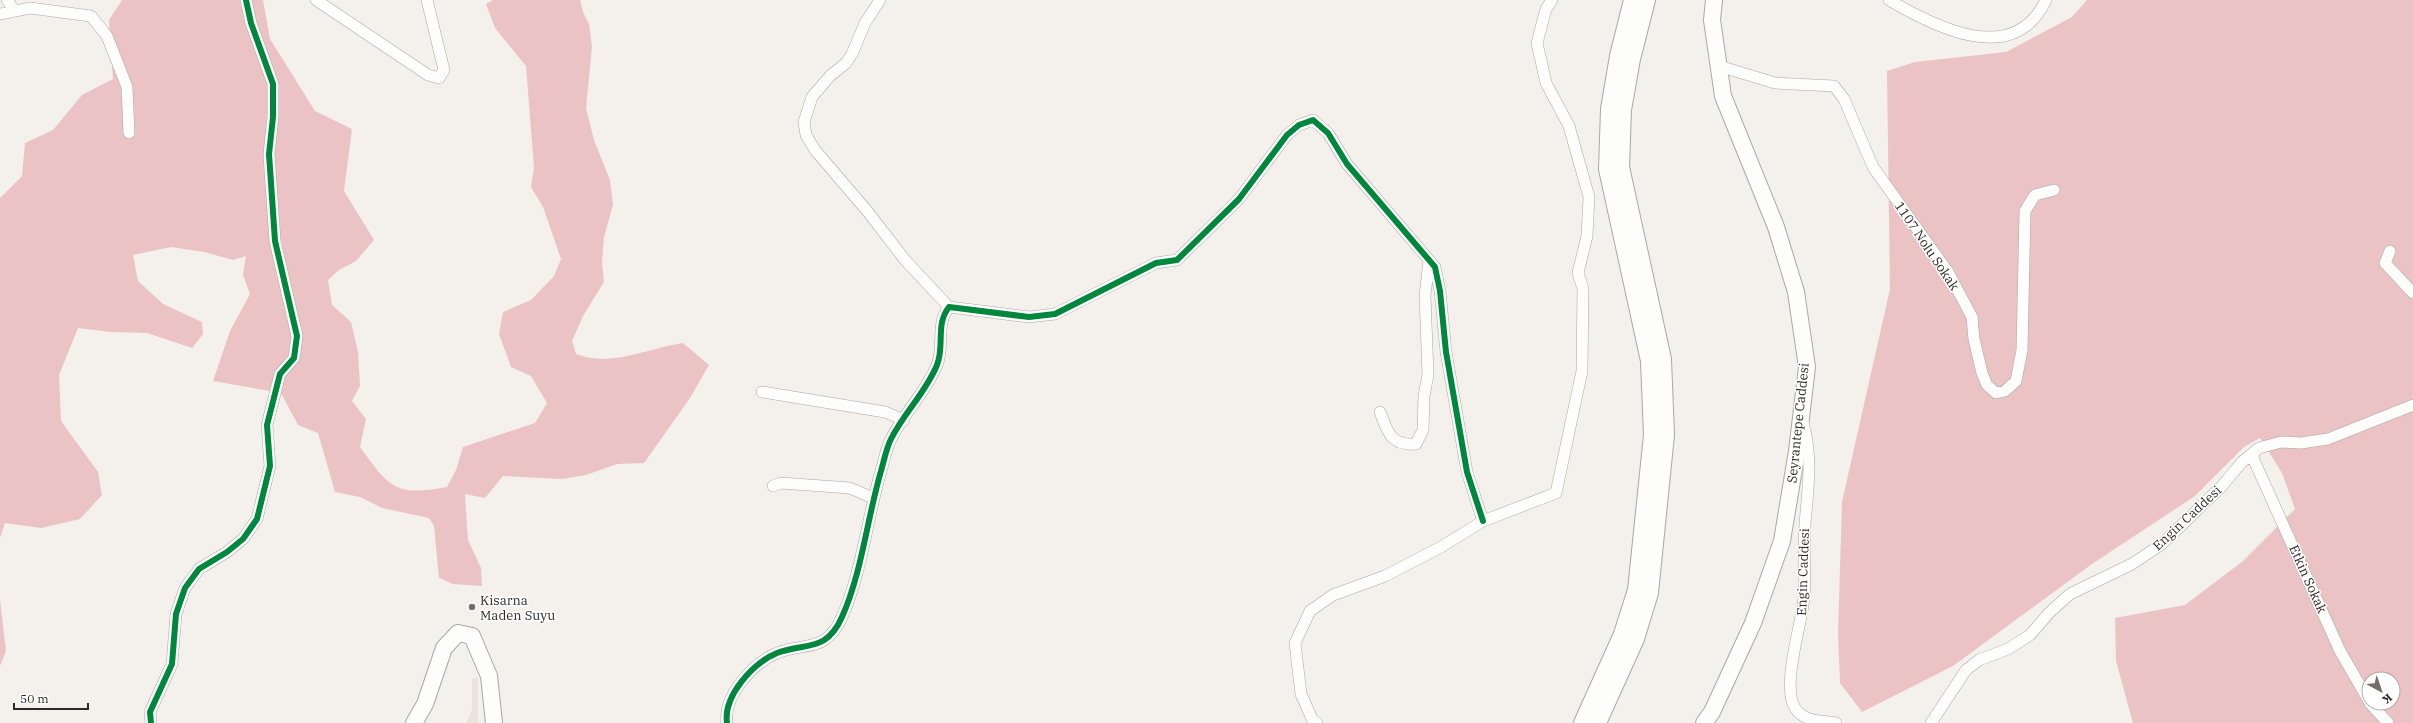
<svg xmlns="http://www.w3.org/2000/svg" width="2413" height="723" viewBox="0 0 2413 723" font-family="'IBM Plex Serif',serif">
<rect width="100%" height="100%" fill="#f4f0ec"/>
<path fill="#ebe2db" d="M472,678H478V723H466L472,709Z"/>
<path fill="#ebc3c5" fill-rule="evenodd" d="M122,0H263L270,39L315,111L352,129L344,191L374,240L356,261L339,270L328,280L332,305L351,322L358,352L360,386L352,401L366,419L360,447C389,487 395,497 447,487L456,470L463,447L535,423L547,403L531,376L511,367L499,334L503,312L531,300L554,276L561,259L543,207L531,187L534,168L526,66L495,28L486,4L493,0H580L583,12L589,24L592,47L586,108L594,140L610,180L613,205L604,237L602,263L604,282L583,316L572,341L576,354C611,368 648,348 683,343L709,365L690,398L644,463L617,464L586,475L562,479L503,476L485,498L465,494L468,540L481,568L482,586L453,584L439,578L434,526L429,518L382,508L360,497L335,492L318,433L298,425L281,393L213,381L230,331L250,294L243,275L246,256L233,260L204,252L171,247L133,255L138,281L163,304L202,322L203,334L192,348L147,333L111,332L78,328L59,375L61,421L98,472L102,495L80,519L41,528L5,523L0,538V198L22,176L25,143L53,130L82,95L113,79L109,20Z
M2087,0H2413V723H2133L2116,661L2115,618L2185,605L2243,561L2295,509L2282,473L2260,438L2244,447L2195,496L2092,564L1953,666L1862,712L1840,683L1838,634L1842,502L1890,289L1887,71L1915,62L2006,52L2072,17ZM2369,679H2393V703H2369Z
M0,600L6,651L0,666Z"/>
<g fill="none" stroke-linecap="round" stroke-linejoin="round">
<defs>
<path id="street" d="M7,0L15,11
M316,0L428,75L439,78L444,70L427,0
M880,0L865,23L852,54L846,63L830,76L812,97L804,122L806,135L815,150L868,212L905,260L949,307
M1889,0C1935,27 2014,68 2046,0
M0,14L30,8L91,16L107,36L127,87L129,133
M1719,66L1775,83L1834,86L1844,99L1873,167L1948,272L1972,317L1974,339L1982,373L1987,385L1996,393L2005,391L2016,381L2022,350L2025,211L2035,195L2054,190
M2390,251L2385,263L2413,293
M762,392L885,412L904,420
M1380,412C1388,432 1390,446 1416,444L1423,430L1424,396L1428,375L1425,296L1429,260
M1803,422C1813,461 1808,486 1805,524C1803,549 1806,573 1804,597C1802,624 1781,685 1795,708C1805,723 1821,720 1836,723
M2254,453L2253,458L2340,651L2369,701
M773,486L781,483L850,488L873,498
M2370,703L2388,723
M151,723L150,712L172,664L176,614L185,588L199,569L227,552L243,539L257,519L270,466L267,425L280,374L294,358L297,336L275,241L269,154L273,117V84L251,23L246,0
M727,723C723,696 753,663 777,653C806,642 826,653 842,617C862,572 867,519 881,471C884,461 886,449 891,439C904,413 926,392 937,365C945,345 935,325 949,307L1029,317L1055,314L1156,263L1177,260L1239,199L1287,135L1299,125L1313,120L1328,133L1347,164L1435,267L1440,291L1446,352L1467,472L1483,521
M1317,723L1313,721L1301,694L1295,643L1310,611L1333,595L1385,576L1441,547L1483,521L1556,493L1582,371L1583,289L1578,273L1587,236L1589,197L1569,126L1546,83L1537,43L1546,9L1552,0
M1931,723L1966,670L1979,660L2008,649L2030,635L2050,612L2070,594L2132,564L2162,544L2221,487L2242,462L2259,448L2281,442L2301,443L2328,439L2413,405"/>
<path id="secondary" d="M414,723L425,704L444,648L458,633L472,636L489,676L494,723
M1582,723L1622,634L1636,590L1652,435L1649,361L1607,169L1609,109L1618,56L1632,0
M1598,723L1636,639L1650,593L1666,435L1663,359L1621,167L1623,110L1632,59L1647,0
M1704,723L1712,712L1753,623L1782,541L1797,451L1807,367L1796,292L1776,227L1723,96L1712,20L1714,0"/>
</defs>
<use href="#street" stroke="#aaa7a4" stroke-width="12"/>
<use href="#secondary" stroke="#aaa7a4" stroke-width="18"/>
<use href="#street" stroke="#fdfdfc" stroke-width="11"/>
<use href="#secondary" stroke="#fdfdfc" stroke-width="16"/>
<defs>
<path id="cycleway" d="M151,723L150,712L172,664L176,614L185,588L199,569L227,552L243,539L257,519L270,466L267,425L280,374L294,358L297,336L275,241L269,154L273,117V84L251,23L246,0
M727,723C723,696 753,663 777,653C806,642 826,653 842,617C862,572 867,519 881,471C884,461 886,449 891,439C904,413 926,392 937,365C945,345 935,325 949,307L1029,317L1055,314L1156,263L1177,260L1239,199L1287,135L1299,125L1313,120L1328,133L1347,164L1435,267L1440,291L1446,352L1467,472L1483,521"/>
</defs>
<use href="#cycleway" stroke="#fff" stroke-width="8"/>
<use href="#cycleway" stroke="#00873e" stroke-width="6"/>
</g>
<circle fill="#726f6c" stroke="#fff" stroke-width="1.5" cx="472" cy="607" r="4"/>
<g text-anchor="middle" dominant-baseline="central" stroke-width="3" stroke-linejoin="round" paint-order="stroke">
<g font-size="13" fill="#2c2a27" stroke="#fff">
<text transform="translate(1927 246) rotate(56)">1107 Nolu Sokak</text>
<text transform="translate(1798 423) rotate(-84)">Seyrantepe Caddesi</text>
<text transform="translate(2187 518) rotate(-43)">Engin Caddesi</text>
<text transform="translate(1803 572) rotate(-88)">Engin Caddesi</text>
<text transform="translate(2308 579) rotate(66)">Etkin Sokak</text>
</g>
<g font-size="13" fill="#2c2a27" stroke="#fff" text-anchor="start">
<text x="480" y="600">Kisarna<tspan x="480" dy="15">Maden Suyu</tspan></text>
</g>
</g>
<g transform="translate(2381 691) rotate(140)"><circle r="19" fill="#ffffff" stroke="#abaaa9"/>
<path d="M0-3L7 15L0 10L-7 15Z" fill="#726f6c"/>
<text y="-6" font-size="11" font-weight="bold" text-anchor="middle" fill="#2c2a27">K</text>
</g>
<path d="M14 703v6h74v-6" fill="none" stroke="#2c2a27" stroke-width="2"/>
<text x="20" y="703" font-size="12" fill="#2c2a27" stroke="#ffffff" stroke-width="3" paint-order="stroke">50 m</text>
</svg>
